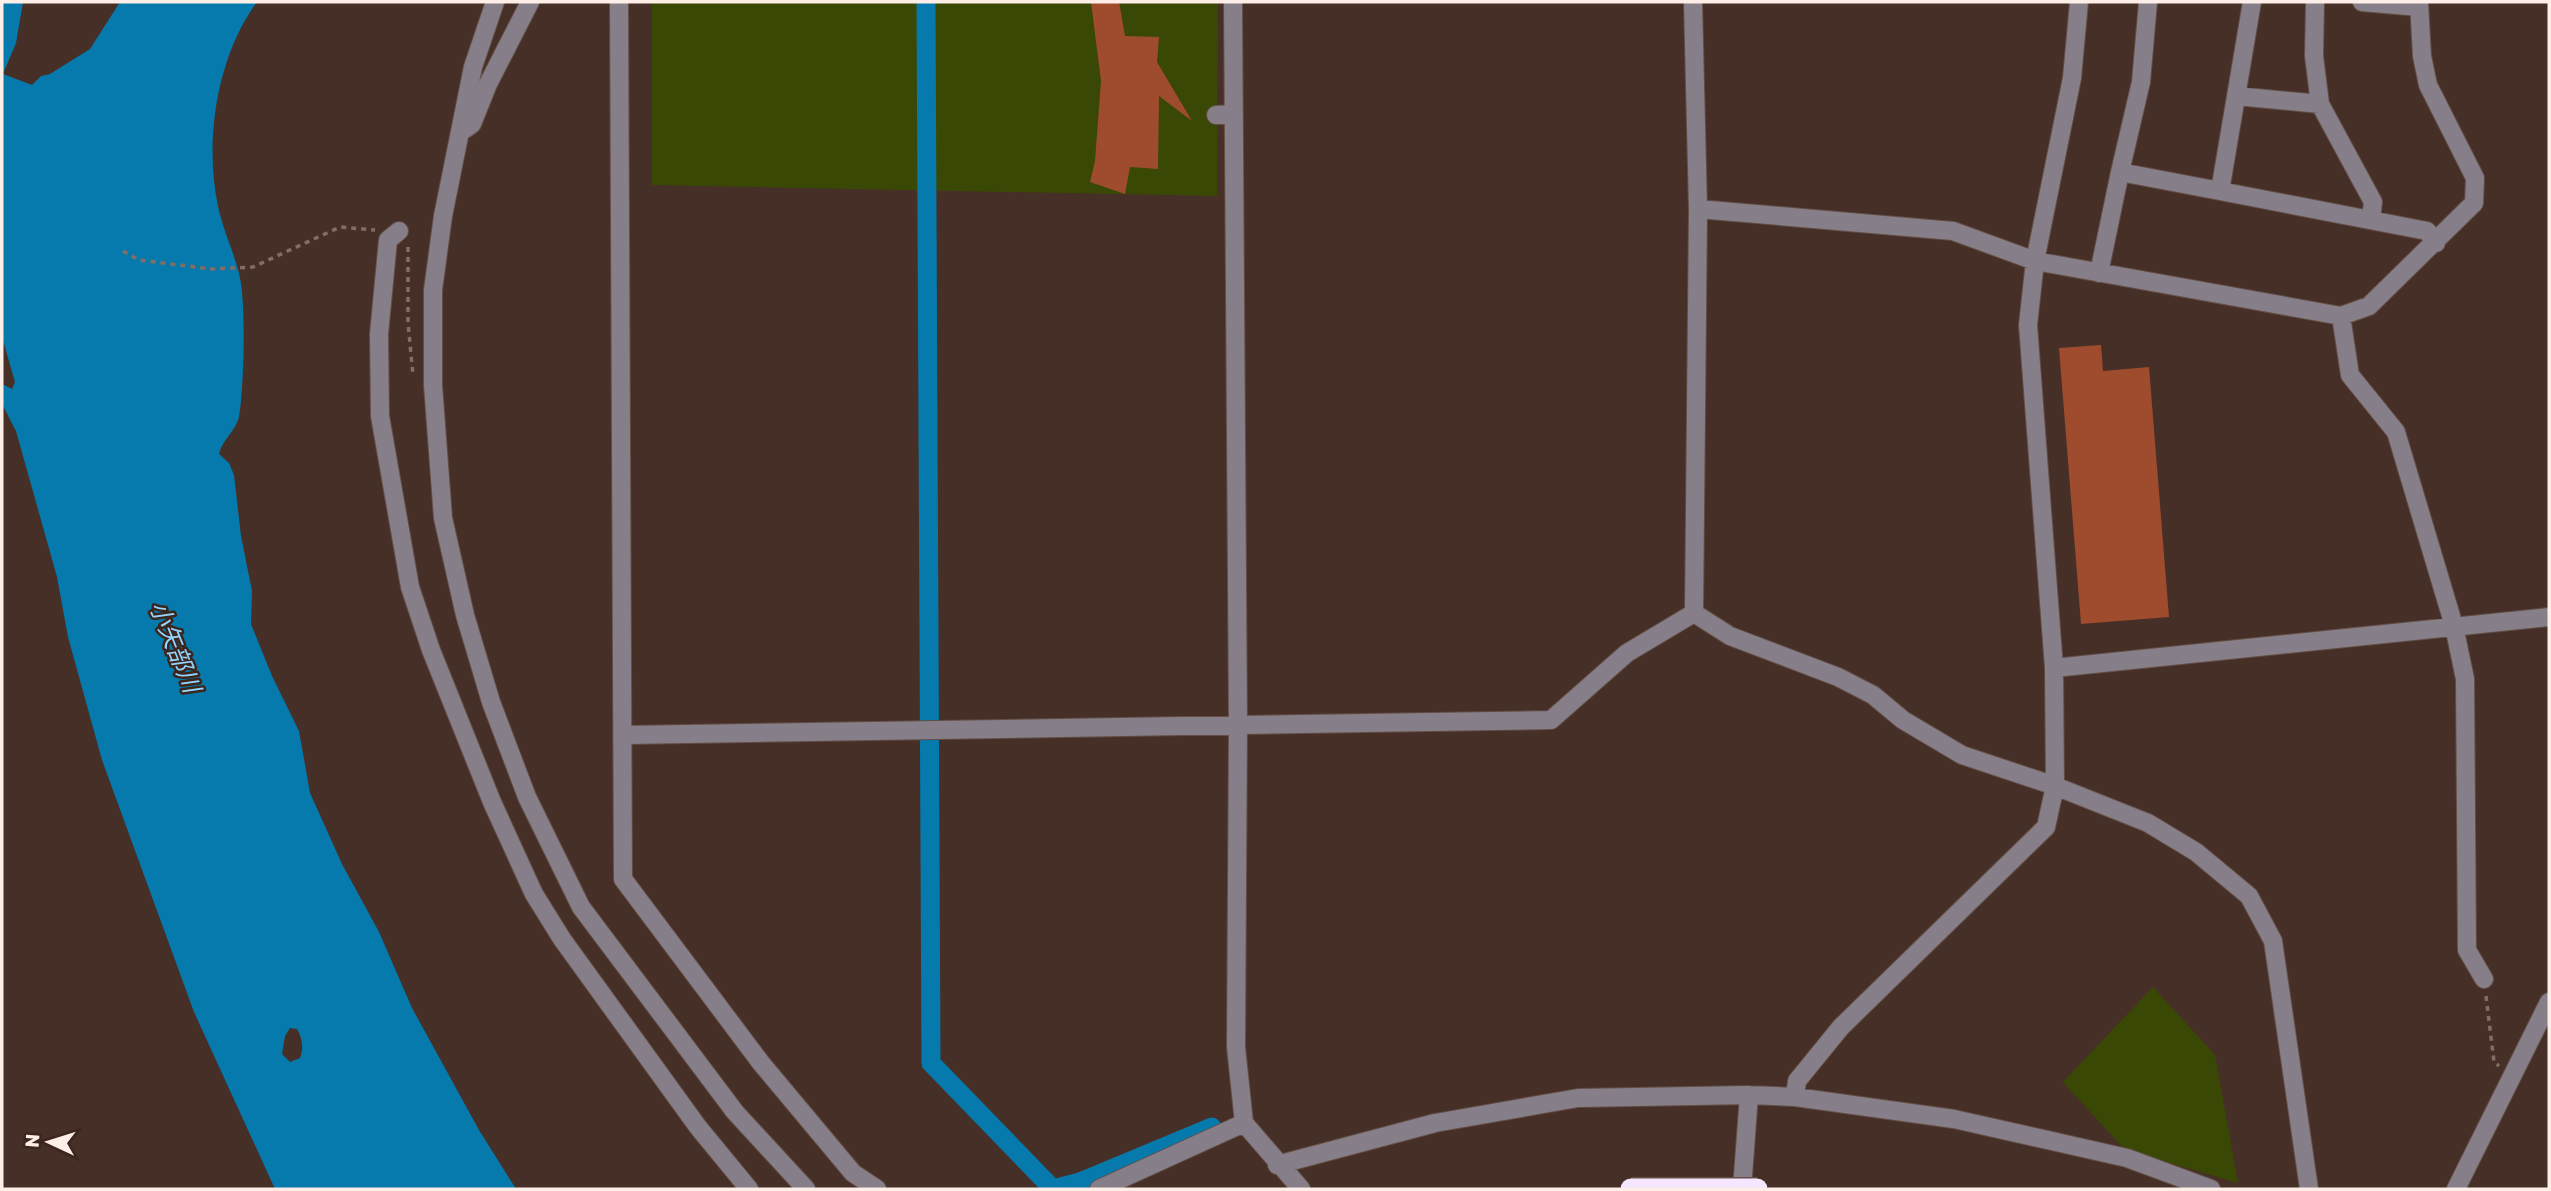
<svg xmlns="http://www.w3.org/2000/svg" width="2551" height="1191" viewBox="0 0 2551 1191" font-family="Rubik,'Noto Sans JP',sans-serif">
<rect width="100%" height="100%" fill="#462f26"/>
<path fill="#3a4805" d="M652,2H1218L1217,196L652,185Z
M2153,987L2215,1055L2238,1183L2125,1150L2063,1082Z"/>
<path fill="#067aad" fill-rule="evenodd" d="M2,2H23L16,43L3,74L32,85L41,76L50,74L90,49L120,2H257C217,56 204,141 218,206C223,231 235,254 240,278C246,305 244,389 239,417C235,432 222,440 219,454L229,463L234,475L241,536L252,591L251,624L272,676L299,731L310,793L342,864L379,932L412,1008L479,1130L516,1189H275L194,1012L102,760L68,637L57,577L16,431L2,404V384L12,389L15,382L2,337ZM290,1028L297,1029C302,1037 304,1049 300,1058L290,1062L282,1054L285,1036Z"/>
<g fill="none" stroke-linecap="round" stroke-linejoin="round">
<path stroke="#067aad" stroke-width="19" d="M926,2L931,1063L1053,1189L1080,1182L1212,1127"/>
</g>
<path fill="#9f4c2e" d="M1091,2H1119L1125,36L1159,37L1157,62L1192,121L1159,96L1158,169L1130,167L1125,194L1090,182L1095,161L1101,81Z
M2101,345L2103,371L2149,367L2169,617L2081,624L2059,348Z"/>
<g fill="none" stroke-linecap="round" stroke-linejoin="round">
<defs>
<path id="minor" d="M495,2L473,67L443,216L433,290V385L443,518L465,615L491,702L527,797L581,907L735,1112L806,1189
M619,2L623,879L761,1063L853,1173L877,1189
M1233,2L1238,724L1236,1047L1244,1123L1301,1189
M1693,2L1698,209L1694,613
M2148,2L2141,82L2120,172L2220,191
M2252,2L2220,191L2427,231L2436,243
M2362,2L2419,7
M2236,96L2320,104L2314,56L2315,2
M2320,104L2373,202L2371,220
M1216,115L1234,114
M465,129L472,124L488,84L530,2
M1698,209L1953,231L2035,261L2341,316L2369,306L2474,203L2475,178L2428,85L2422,56L2419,2
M399,231L388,240L379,334L380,416L410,587L431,650L492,802L534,894L562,939L698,1127L749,1189
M2099,273L2120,172
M2341,316L2350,375L2396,432L2454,626L2465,679L2467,950L2484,979
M1694,613L1730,636L1838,677L1873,695L1903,720L1962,755L2055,786L2148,823L2196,852L2249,896L2273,941L2309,1189
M2054,668L2549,617
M625,735L1551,720L1627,653L1694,613
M1795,1097L1797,1081L1841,1027L2046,827L2055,786L2054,668L2028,325L2035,261L2072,78L2079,2
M1277,1165L1435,1123L1578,1098L1749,1095L1795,1097L1954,1119L2127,1158L2211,1189
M1099,1189L1244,1123
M1742,1189L1749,1095
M2456,1189L2549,1002"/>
</defs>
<use href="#minor" stroke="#634e45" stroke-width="20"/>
<path stroke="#826e66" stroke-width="3.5" stroke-dasharray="5 5" stroke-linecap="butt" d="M408,247V323L413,375
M123,251L139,260L212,269L253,267L340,227L375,230
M2486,996L2494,1062L2499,1066"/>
<use href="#minor" stroke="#867f89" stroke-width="18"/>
<defs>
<path id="highway-bridge" d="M1631,1189H1757"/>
</defs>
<use href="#highway-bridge" stroke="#634e45" stroke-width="24" stroke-linecap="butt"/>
<use href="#highway-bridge" stroke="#f5e5fe" stroke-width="21"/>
</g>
<g text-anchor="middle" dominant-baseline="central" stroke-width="5" stroke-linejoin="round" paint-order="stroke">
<g font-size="24" font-style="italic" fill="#93d5ff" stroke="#3b251c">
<text transform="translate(175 647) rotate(68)">小矢部川</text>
</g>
</g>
<rect width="2551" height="1191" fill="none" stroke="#fdeee7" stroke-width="7"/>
<g transform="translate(49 1142) rotate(274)" stroke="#3b251c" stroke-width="5" paint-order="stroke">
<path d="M0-5L12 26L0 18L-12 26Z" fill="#fdeee7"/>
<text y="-10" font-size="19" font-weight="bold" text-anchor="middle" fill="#fdeee7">N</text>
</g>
</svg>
